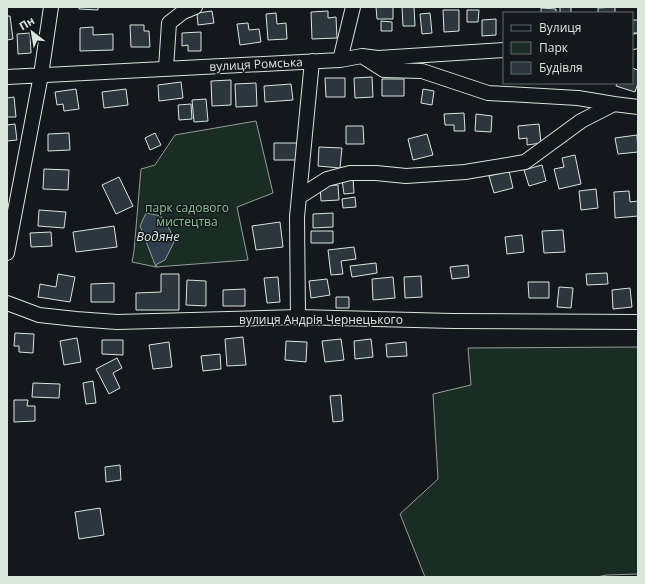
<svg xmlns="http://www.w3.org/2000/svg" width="645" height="584" viewBox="0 0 645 584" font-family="'Open Sans',sans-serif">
<rect width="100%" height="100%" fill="#14181c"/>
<path fill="#1a2d24" stroke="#939e99" d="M256,121L273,193L237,207L248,260L156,267L132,262L134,251L141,169L155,165L175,135Z
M638,347V574L607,575L597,577H425L400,514L438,479L433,394L471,385L468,348Z"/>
<path fill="#2f3f4d" stroke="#939e99" d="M146,213L161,216L170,230L174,242L165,260L157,264L156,267L140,226Z"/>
<path fill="#2c363c" stroke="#d8e6dc" d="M79,7H98V10L79,9Z
M376,7H393V19H377Z
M402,7H414L415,26H403Z
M560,7H571V13H560Z
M615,7V13H598V8Z
M541,8L556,9V13H541Z
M443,10H459V31L444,32Z
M467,10H479L478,22H467Z
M212,11L214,23L198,25L197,13Z
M328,11V18L336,17L337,38L312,39L311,12Z
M276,13L277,24L286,23L287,39L268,40L266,14Z
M430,13L432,33L422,34L420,14Z
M7,16H10L13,39L7,40Z
M496,19V35L482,36V20Z
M632,20H638V33H632Z
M381,21L392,22V31H381Z
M248,23L249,30L259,29L261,42L240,45L237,24Z
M130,25H144V31H149L150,47H131Z
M93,27V35L113,34V50L80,51V28Z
M201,32V51H188V45L182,46V33Z
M30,33L31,53L18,54L17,34Z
M632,68L638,70V83L635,92L616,86L617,83H632Z
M372,77L373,97L355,98L354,78Z
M325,78H345V97H326Z
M382,79H404V96H382Z
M231,80V105L212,106L211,81Z
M181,82L183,98L159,101L158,85Z
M256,83L257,106L236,107L235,84Z
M291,84L293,100L265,102L264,86Z
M76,89L79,109L64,111L63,104L57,105L55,92Z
M126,89L128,105L104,108L102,92Z
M423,89L434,91L432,105L421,103Z
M14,97L16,117H7V98Z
M206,99L208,121L194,122L192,100Z
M191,104L192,119L179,120L178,105Z
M464,113L465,131H454V125H445L444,114Z
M476,114L492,116L491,132L475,131Z
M15,124L17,140L7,141V125Z
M539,124L541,143L527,145V138L519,139L518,126Z
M346,126H363L364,144H346Z
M69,133L70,150L48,151V134Z
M155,133L161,145L150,150L145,138Z
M427,134L433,155L413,160L408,139Z
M637,135L638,152L618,154L615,138Z
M274,143H297V160H274Z
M319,147L342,148L340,168L318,166Z
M575,155L581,184L559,189L554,169L564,167L562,158Z
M542,165L546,181L529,186L524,170Z
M44,169L69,170L68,190L43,189Z
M509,171L513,188L494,193L489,176Z
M119,177L133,206L116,214L102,185Z
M353,179L354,193L344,194L342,180Z
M338,185L339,200L321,201L320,186Z
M596,189L598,208L581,210L579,191Z
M629,191L630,202L638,201V216L615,218L614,192Z
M355,197L356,207L343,208L342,199Z
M39,210L66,212L64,228L38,226Z
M333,213V227L313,228V214Z
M280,222L283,247L256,250L252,226Z
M114,226L117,247L76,252L73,232Z
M563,230L565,252L544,253L542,231Z
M311,231H333V243H311Z
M51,232L52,246L31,247L30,233Z
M522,235L524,252L507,254L505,237Z
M354,247L356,259L341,261L343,274L331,275L328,250Z
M376,263L377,273L352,277L350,266Z
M468,265L469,277L452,279L450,267Z
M607,273L608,284L587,285L586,274Z
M58,274L75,277L70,302L38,297L40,284L56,287Z
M161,274H179V310H136V293L161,292Z
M421,276L422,297L405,298L404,277Z
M278,277L280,302L267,303L264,278Z
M393,277L395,298L373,300L372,279Z
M327,279L330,295L311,298L309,281Z
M187,280L206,281V306L186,305Z
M528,282H549V298H529Z
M114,283V302H91V284Z
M559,287L573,288L571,308L557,307Z
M630,288L632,307L613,309L612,290Z
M245,289V306H223V290Z
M336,297H349V308H336Z
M15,333L34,334L33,353L19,352V346H14Z
M243,337L246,365L227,366L225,339Z
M77,338L81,362L64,365L60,341Z
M341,339L344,360L325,362L322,341Z
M371,339L373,357L355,359L354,341Z
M102,340H123V355L102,354Z
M286,341L307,342L306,362L285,360Z
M169,342L172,367L153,369L149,345Z
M406,342L407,356L387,357L386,344Z
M220,354L221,369L203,371L201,356Z
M117,358L122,368L113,373L120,388L109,394L96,369Z
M93,381L96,403L86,404L83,383Z
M33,383L60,384L59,398L32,397Z
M341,395L343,421L333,422L330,396Z
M14,400H28L27,406H35V421L14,422Z
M120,465L121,480L106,482L105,467Z
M100,508L104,535L79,539L75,512Z"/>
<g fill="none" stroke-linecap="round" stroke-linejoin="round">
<defs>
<path id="minor" d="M632,42L638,41
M365,58L384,70L422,71L488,93L578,98L614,104
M340,60L353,7
M166,68L169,23L183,12L195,7
M7,77L340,60L362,56L378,58L504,50
M299,197L327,179L350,173H376L406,176L465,172L525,162L581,121L614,104L638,107
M7,253L41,75L51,7
M7,303L39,315L76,319L117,322L298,317L453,321L638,322
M298,317L297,217L312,61"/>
</defs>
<use href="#minor" stroke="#d8e6dc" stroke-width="16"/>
<use href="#minor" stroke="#14181c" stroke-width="14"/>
</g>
<g text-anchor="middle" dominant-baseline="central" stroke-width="3" stroke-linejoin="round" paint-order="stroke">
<g font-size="12" fill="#d8e6dc" stroke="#14181c">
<text transform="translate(256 64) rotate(-3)">вулиця Ромська</text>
<text x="321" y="319">вулиця Андрія Чернецького</text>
</g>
<g font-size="12" fill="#8ac095" stroke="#14181c">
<text x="187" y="207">парк садового<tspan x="187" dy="14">мистецтва</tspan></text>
</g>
<g font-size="13" font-style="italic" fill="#d8e6dc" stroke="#14181c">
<text x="158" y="236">Водяне</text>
</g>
</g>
<rect width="645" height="584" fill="none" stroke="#d8e6dc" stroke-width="16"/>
<rect x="503" y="12" width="130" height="72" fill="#14181c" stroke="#626a69"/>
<rect x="511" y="25" width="20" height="6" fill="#14181c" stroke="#626a69"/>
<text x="539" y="32" font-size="12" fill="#d8e6dc">Вулиця</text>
<rect x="511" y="42" width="20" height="12" fill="#1a2d24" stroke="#626a69"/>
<text x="539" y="52" font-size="12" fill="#d8e6dc">Парк</text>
<rect x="511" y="62" width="20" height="12" fill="#2c363c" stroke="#626a69"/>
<text x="539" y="72" font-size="12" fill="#d8e6dc">Будівля</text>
<g transform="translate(32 32) rotate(329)" stroke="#14181c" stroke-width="3" paint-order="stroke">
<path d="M0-3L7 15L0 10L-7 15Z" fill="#d8e6dc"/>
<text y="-6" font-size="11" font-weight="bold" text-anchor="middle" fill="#d8e6dc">Пн</text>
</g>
</svg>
